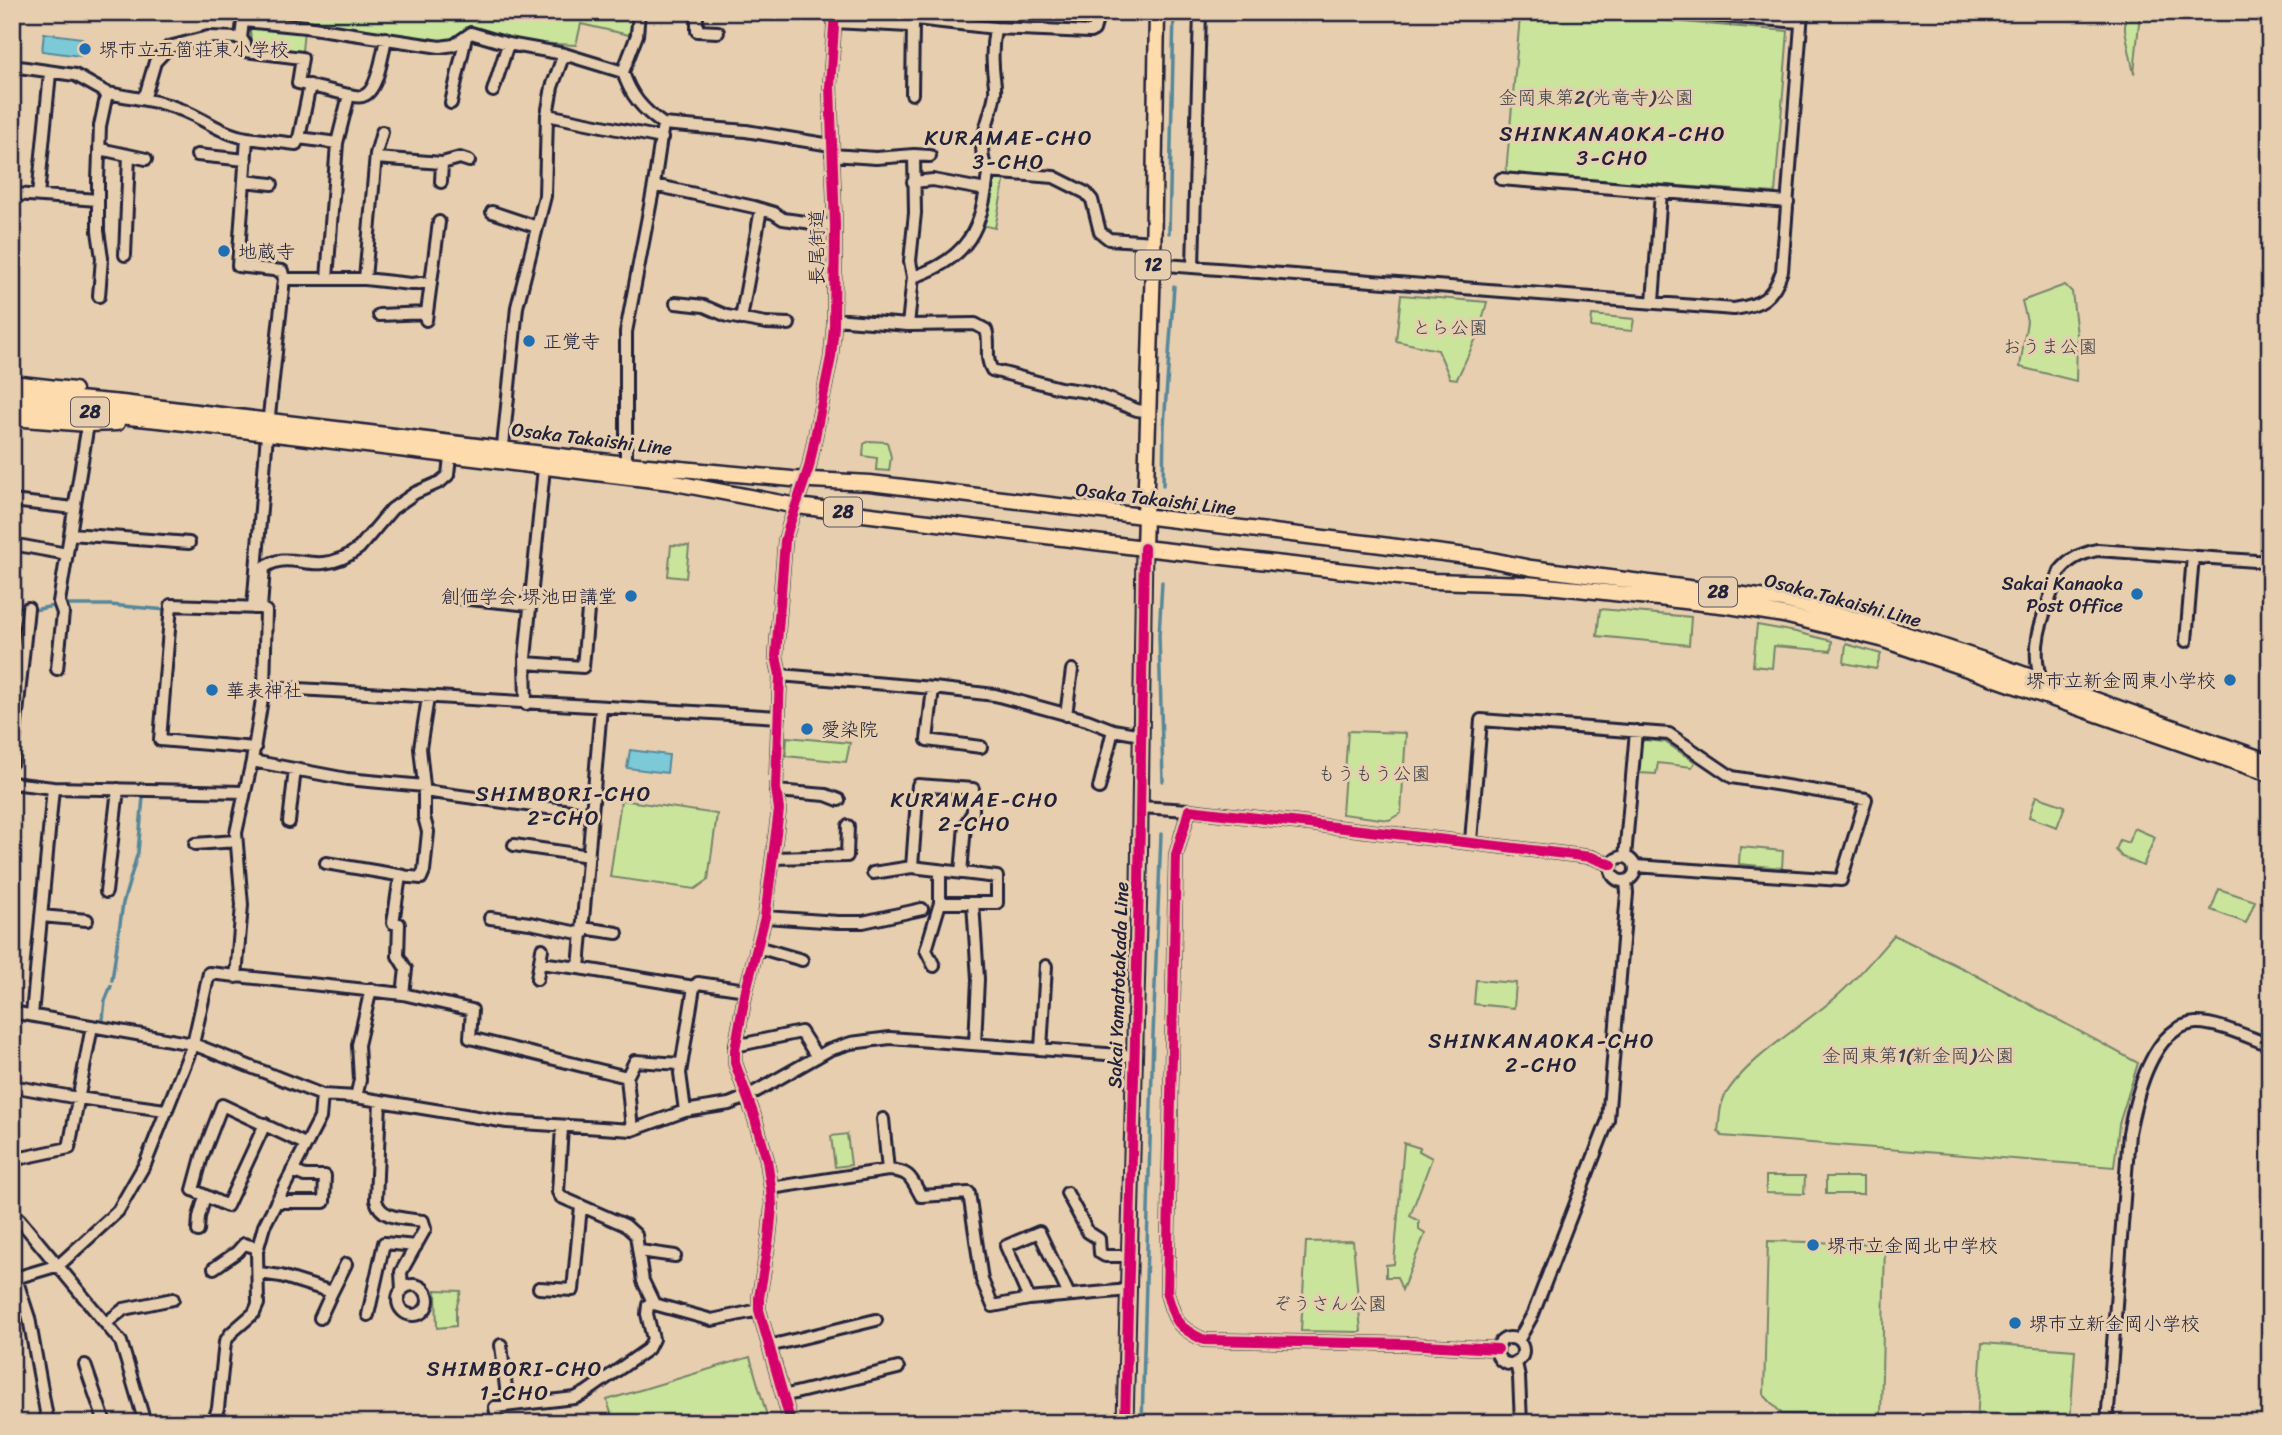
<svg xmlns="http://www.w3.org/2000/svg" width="2282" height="1435" viewBox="0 0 2282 1435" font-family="Sriracha,'Klee One',sans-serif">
<rect width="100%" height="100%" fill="#e7ceaf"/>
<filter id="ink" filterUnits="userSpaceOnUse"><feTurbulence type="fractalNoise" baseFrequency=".0143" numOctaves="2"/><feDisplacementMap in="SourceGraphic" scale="14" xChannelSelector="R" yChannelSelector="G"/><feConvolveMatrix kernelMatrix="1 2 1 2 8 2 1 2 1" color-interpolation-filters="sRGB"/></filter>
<g filter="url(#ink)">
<path fill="#cae59b" stroke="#76846b" stroke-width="2" d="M248,12H634L629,35L581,24L576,45C554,43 531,45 510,39C498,36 485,28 473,28C463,29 457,40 444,42L248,17Z
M1543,12H1564L1788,31L1775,193L1506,173L1520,17L1538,19Z
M2125,12H2140L2134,74L2125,30Z
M250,26L304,29L302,51L300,53L263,49L251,45Z
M993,176L1005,177L995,228L982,225L990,202Z
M2065,285L2072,292L2077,335L2076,381L2020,367L2027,321L2022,301Z
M1401,295L1487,302L1479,332L1457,379L1450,378L1438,350L1396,341Z
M1592,315L1634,319L1632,331L1591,327Z
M869,441L887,442L891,457L889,471L876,470L877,458L863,456L864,444Z
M671,545L689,546L686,578L668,576Z
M1600,609L1691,617L1689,645L1597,636Z
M1757,625L1796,632L1832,641L1831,651L1774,646L1772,668L1753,666Z
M1846,644L1881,654L1876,669L1844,663Z
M1348,731L1406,733L1401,813L1389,820L1342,814Z
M787,737L850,743L846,762L786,756Z
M1644,740L1665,742L1695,762L1692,767L1658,763L1656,774L1639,773L1641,744Z
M2036,796L2065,806L2057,827L2029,817Z
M621,800L717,814L708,880L695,889L610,877Z
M2134,828L2155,837L2143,866L2122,857L2116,850L2120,840L2128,843Z
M1740,847L1783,851L1782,868L1739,864Z
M2219,889L2255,901L2246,923L2211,910Z
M1894,935L1970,972L2138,1063L2119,1124L2114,1167L1722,1136L1718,1131C1720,1119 1719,1105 1726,1094C1746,1060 1803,1025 1835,998C1857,979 1875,957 1894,935Z
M1476,980L1516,983L1514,1008L1474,1004Z
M847,1134L851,1165L835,1167L831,1136Z
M1404,1143L1420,1148L1419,1151L1432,1158L1410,1216L1419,1221V1230L1425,1234L1402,1290L1397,1277H1386V1265L1394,1264Z
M1766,1176H1805L1804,1194L1766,1193Z
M1826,1177H1863V1194H1826Z
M1353,1241L1361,1332L1301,1331L1306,1242Z
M1768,1241L1885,1244L1881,1416L1782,1414L1764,1395Z
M436,1290L461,1291L456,1309V1326L437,1328Z
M1982,1343L2075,1350L2070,1423H1977Z
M750,1357L769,1423H614L607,1400Z"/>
<path fill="#7bcad8" stroke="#578799" stroke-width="2" d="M44,33L82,38L80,56L42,51Z
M630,750L669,755L667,773L627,768Z"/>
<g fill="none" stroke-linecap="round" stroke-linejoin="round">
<path stroke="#578799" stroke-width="3.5" d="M1169,233L1174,12
M1163,485L1164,425L1174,286
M1162,582L1159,636L1163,781
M68,605H110L167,610
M34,610L53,606
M12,613L22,611
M112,980L123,903L138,852L143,797
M103,1019L105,1001L111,986
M1142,1423L1153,1036L1161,834"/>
<defs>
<path id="minor" d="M697,12V31L718,32
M1666,12L1801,22
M834,22L909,26L916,19L995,28C993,40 992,54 993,66C993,75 996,85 995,93C991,121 973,145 988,172L1054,177L1086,193L1092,200L1100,232L1109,239L1154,242
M995,28L1090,32L1094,30L1099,12
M241,38L245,44V51L302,58L298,83L349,95
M12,66L75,75L107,93L141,99L146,93L155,62L169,47L208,37L241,38L243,21L306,27L440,47L454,45L471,33L508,44L564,54L623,72C630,95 643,110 663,124L654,185L754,207L774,213L783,219L835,226
M623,72L637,35L639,12
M493,91L508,44
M912,94L913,23
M141,99C160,102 178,107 195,116C212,125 228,135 247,138L238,266L282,271L284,279L267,434L253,608
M451,103L466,37
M547,115L662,138
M663,124L746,131L831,145
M247,138L296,144L299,138L310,85
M299,138L337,143
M100,149L146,159
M197,155L246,160
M832,155L876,158L914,155L930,156
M376,158L442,163L460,158L469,161
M1501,179L1788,202
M244,181L272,184
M441,182L442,163
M913,182L933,180L986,190
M15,194L98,200
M38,196L50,73
M492,212L537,227
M125,255L129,156
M1153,264L1734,309C1761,305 1773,298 1782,271L1802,12
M1193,266L1200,12
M913,277C968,259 983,228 988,172
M284,279H365L376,154L382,132
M327,279L337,143L349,95C355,96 360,98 365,95C378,89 383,52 386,38
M365,279L411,284L431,282
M99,296L102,258L98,231V180L100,126L107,93
M1653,302L1661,192
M676,303L704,306L727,316L766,323L789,324
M379,315L427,313
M741,319L761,209
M834,319L908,325L975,324L986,330C991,344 984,357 992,370L1060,388L1089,392L1137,410L1148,412
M426,320L439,222
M908,325L913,277L910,261L915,213L914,155
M502,456L517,307L545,196L547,115L552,87L564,54
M626,464V332L654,185
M12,501L74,508
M71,534L189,543
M12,544L67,554
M448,597L530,605
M261,608L264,568C282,553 302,565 323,563C336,562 349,556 359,548L392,509L415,493L440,482L448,475L450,457
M2186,641L2193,556
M525,663L583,667L589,599
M57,669L63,613L59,602L60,596L88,424
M780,675L933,688L995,695L1087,720L1113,730L1141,735
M2042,682C2027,644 2047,607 2060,571C2070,558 2081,554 2097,550L2270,562
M933,688L927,740L981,747
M526,704L525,658L544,468
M601,707L579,968L694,987L698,983L746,990
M1066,715L1072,670
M255,748L160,740L171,605L261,608L266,611L264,687
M252,761L347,779L424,786
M12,762L28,608
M12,783L53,788L245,792L252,761L264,687L779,717
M1099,788L1113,730
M424,791L592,814
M776,791L826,795L839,800
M1140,807L1189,810
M289,822L295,769
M1471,841L1481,720L1669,734L1732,777L1866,799L1841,880L1635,866
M195,844L236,841
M514,845L589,856
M1625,857L1636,731
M1611 869a12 12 0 1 1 24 0a12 12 0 1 1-24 0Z
M774,858L847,856L848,826
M326,863L404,876
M912,867L918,785L973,789V812L965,825L961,873
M873,873L912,867L997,877V903H973
M106,892L118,789
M940,903H973L978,979L975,1044
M41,916L87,920
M765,917L838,922H863L922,909
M490,918L530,923L583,934
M583,928L617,933
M757,947L802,960
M540,963L579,968
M934,966L926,950L940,903V871
M236,977L242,905L236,833L245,792
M537,979L542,949
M403,994L406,969L398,956L399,924L393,923L400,876L421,878L424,871L428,832L424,817V786L420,748L428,698
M12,1012L193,1044L322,1095L356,1097L507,1122L632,1130L685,1111L729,1104L746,1097L829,1050L851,1043L890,1038L1133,1056
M32,1015L53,788
M735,1046L801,1032L817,1057
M1041,1049L1046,966
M627,1077L635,1061L681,1064
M12,1086L78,1098L165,1110
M356,1097L360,1080L358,1045L371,989
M380,1101L376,1200C380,1220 406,1218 423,1221L425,1229L401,1272L402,1290
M685,1111L680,1073L694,987
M883,1119L888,1170
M265,1124L227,1206L193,1190L202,1157L222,1105L305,1144
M562,1127L558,1192L561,1197L625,1225L636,1235L643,1281L654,1304
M12,1160L69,1148L92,1026
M771,1188L888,1170C910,1171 911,1178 921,1196L969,1193L982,1280L993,1306L1029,1299L1129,1290
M1067,1193L1088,1232L1099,1239L1100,1253L1105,1256H1130
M276,1202H324L325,1176H305L292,1171
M12,1220L19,1219L121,1342L145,1423
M198,1231L199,1217L205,1196
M640,1251L675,1256
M214,1268L237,1252L244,1244L258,1248
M259,1273L281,1276L332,1292L320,1318
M16,1278L29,1318L48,1423
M12,1279L59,1265L118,1211L146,1162L193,1044L209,973L403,994L472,1010L470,1038L627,1077L632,1130
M398 1300a15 15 0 1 1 30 0a15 15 0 1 1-30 0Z
M539,1288L573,1290L581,1206
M332,1292L346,1264
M1029,1299L1006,1246L1039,1232L1069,1295
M368,1315L384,1243L416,1246
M106,1323L124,1309L173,1299
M1497 1351a13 13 0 1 1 26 0a13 13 0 1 1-26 0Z
M1518,1341L1533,1314L1608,1120L1627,893L1626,881
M501,1345L508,1405
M769,1346L876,1320
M1498,1349L1405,1344L1204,1340C1177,1327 1175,1322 1167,1293L1176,855L1189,810L1591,857L1612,865
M1516,1363L1519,1377L1521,1423
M85,1365L105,1423
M783,1396L898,1368
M213,1423L218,1408L225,1342L231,1333L254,1313L258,1304L257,1251L264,1226L320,1118L322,1095
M498,1423L495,1407L575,1398L585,1393L648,1349L653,1339L647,1314L648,1305L654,1304L712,1320L759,1310
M791,1423L759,1310V1298L769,1238L772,1207L771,1188L767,1160L755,1119L735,1063V1050L746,990L765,917L779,810L776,788L780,675L776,656L785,541L789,526L809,467L831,357L834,326L835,226L830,86L835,12
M2107,1423L2129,1133C2136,1097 2152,1026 2196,1023C2217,1022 2250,1038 2270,1045"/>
<path id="major" d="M12,383L74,390
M12,393L122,403L626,464L792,479L870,483L1374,544L1482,558L1531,568L1783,600L1875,624L1986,661L2270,762
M12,405L168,421L670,482L797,506L1144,548L1433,581L1526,584L1578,589L1729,606L1784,615L1881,639L2270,774
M12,418L88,424L117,423
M1125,1423L1139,885L1144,548L1153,264L1157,12"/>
</defs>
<use href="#minor" stroke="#22223b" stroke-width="16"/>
<use href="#major" stroke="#22223b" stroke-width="19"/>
<use href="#minor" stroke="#e7ceaf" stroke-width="10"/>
<use href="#major" stroke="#fddbac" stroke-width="14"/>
<defs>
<path id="cycleway" d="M1498,1349L1405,1344L1204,1340C1177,1327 1175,1322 1167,1293L1176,855L1189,810L1591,857L1612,865
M791,1423L759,1310V1298L769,1238L772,1207L771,1188L767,1160L755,1119L735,1063V1050L746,990L765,917L779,810L776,788L780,675L776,656L785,541L789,526L809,467L831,357L834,326L835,226L830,86L835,12
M1125,1423L1139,885L1144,548"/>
</defs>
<use href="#cycleway" stroke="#e7ceaf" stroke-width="15"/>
<use href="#cycleway" stroke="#d6006c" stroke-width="10"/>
</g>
</g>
<g fill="#1f6fb2" stroke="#e7ceaf" stroke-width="2.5">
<circle cx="85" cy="49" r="7"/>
<circle cx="224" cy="251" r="7"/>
<circle cx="529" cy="341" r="7"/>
<circle cx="2137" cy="594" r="7"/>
<circle cx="631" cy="596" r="7"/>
<circle cx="2230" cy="680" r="7"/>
<circle cx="212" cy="690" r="7"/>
<circle cx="807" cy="729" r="7"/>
<circle cx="1813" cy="1245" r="7"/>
<circle cx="2015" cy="1323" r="7"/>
</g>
<g text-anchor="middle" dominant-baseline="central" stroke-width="6" stroke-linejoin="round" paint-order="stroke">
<g fill="#e7ceaf" stroke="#5d565e" stroke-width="2">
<rect x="1135.5" y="250.5" width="35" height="29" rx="5"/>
<rect x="71" y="397.5" width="38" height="29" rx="5"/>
<rect x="824" y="497.5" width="38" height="29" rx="5"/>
<rect x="1699" y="577.5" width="38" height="29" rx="5"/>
</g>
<g font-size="18" font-weight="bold" fill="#22223b">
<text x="1153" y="265">12</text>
<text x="90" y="412">28</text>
<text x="843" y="512">28</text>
<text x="1718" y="592">28</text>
</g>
<g font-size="19" fill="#22223b" stroke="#e7ceaf" text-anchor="start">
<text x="99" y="49">堺市立五箇荘東小学校</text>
<text x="238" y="251">地蔵寺</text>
<text x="543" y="341">正覚寺</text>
<text x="2123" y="583" text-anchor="end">Sakai Kanaoka<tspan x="2123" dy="22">Post Office</tspan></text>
<text x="617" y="596" text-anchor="end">創価学会 堺池田講堂</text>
<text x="2216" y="680" text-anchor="end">堺市立新金岡東小学校</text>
<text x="226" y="690">華表神社</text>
<text x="821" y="729">愛染院</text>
<text x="1827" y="1245">堺市立金岡北中学校</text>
<text x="2029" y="1323">堺市立新金岡小学校</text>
</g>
<g font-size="19" fill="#3b3f49" stroke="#e7ceaf">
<text x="1596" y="97">金岡東第2(光竜寺)公園</text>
<text x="1450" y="327">とら公園</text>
<text x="2050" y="346">おうま公園</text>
<text x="1374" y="773">もうもう公園</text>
<text x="1918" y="1055">金岡東第1(新金岡)公園</text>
<text x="1330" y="1303">ぞうさん公園</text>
</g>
<g font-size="19" fill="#22223b" stroke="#e7ceaf">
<text transform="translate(816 247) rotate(-90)">長尾街道</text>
<text transform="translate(592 439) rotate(7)">Osaka Takaishi Line</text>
<text transform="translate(1156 499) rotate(7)">Osaka Takaishi Line</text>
<text transform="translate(1843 600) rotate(15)">Osaka Takaishi Line</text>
<text transform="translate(1118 985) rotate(-88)">Sakai Yamatotakada Line</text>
</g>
<g font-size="21" letter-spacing="2" fill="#22223b" stroke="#e7ceaf">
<text x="1613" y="134">SHINKANAOKA-CHO<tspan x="1613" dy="24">3-CHO</tspan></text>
<text x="1009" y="138">KURAMAE-CHO<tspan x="1009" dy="24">3-CHO</tspan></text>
<text x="564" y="794">SHIMBORI-CHO<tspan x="564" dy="24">2-CHO</tspan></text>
<text x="975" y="800">KURAMAE-CHO<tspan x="975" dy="24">2-CHO</tspan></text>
<text x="1542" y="1041">SHINKANAOKA-CHO<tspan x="1542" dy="24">2-CHO</tspan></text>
<text x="515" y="1369">SHIMBORI-CHO<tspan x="515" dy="24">1-CHO</tspan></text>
</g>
</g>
<rect width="2282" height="1435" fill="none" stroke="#e7ceaf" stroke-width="42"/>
<rect x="21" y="21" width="2240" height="1393" fill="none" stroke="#22223b" stroke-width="2.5" filter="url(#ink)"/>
</svg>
